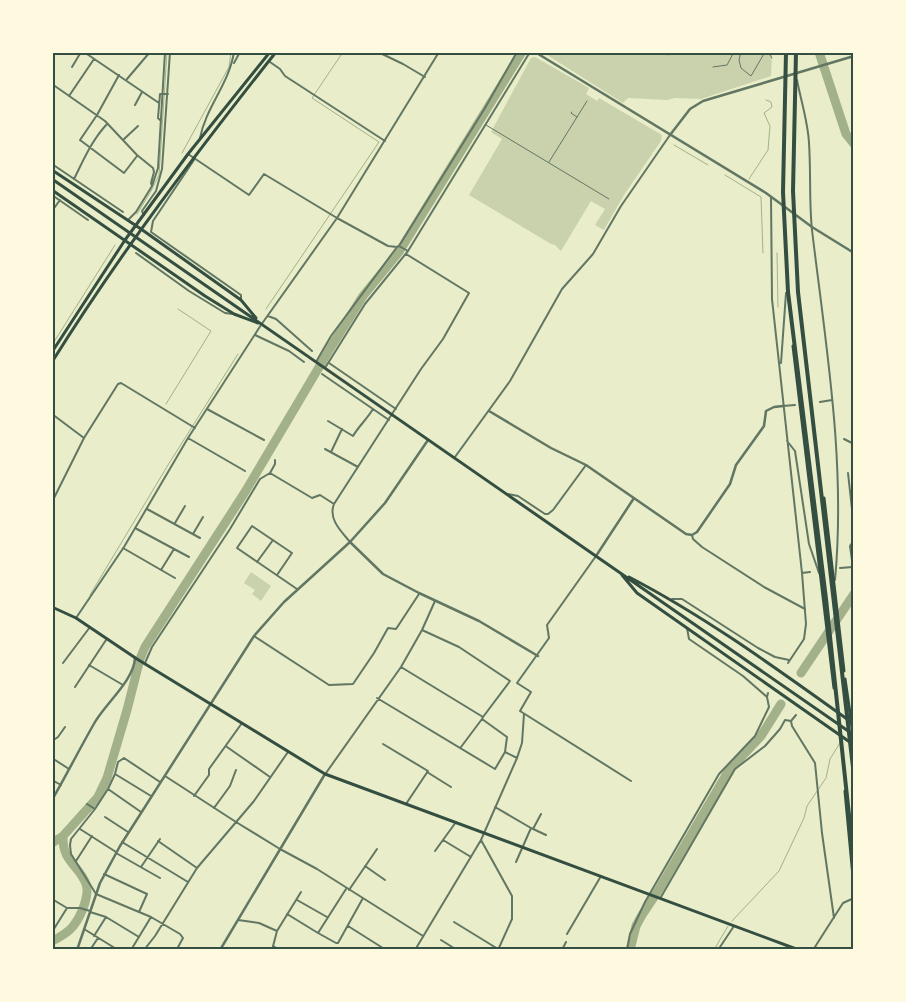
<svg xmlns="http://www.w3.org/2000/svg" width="906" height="1002" viewBox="0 0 906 1002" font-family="'Alegreya Sans',sans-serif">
<rect width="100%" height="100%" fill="#e9edc9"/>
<path fill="#cad2ad" d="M544,53H772L771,76L701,99L675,98L667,100L628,98L623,103Z
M535,57L589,88L586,94L597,101L599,98L662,135L661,141L624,195L604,230L595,225L605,209L591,201L561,251L555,245L551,244L469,195L502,139L491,132L531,58Z
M251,572L271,586L261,601L252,594L255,590L244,583Z"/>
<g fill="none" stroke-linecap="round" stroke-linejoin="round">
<path stroke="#a3b18a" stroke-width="1" d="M674,145L708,165
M182,153L229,67L231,52
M725,175L761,197L763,253
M749,179L768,150L770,126L764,113L772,107L771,102L766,100
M137,214L151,191L159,175L167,52
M777,253L778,307
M266,309L379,142L312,98L343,52
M52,345L115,245
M166,404L211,331L178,309
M90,595L168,465L238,354
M732,921L779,871L804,818L807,806L826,778L830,759L840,743
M714,950L728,926"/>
<path stroke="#a3b18a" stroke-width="9" d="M819,52L846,134L854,144
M801,673L854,594
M52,843L63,836L98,797L107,778L127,710L140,659L145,647L245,492L331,347L363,296L399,252L522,52
M52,941C59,938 70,931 74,925C81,916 90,895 86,884C79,865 62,862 63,836
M630,950L636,926L642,915L658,891L729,770L761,736L781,704"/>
<path stroke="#617663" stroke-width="1" d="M741,52L739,60L741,68L751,76L765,52
M768,52L772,58
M669,55L671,52
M713,67L727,65L734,52
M572,112L571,113L577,117
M486,125L609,199
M549,162L587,101"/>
<path stroke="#617663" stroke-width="2" d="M84,52L159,103
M378,52L403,64L425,77
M270,62L280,69L285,76L385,141
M234,63L240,52
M72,67L81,52
M119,75L97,115L80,140L124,173L137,156
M127,79L150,52
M797,80C801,101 808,122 809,143C811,172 809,202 812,230C826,347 846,463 835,580
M52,84L105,121L137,155L153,168L154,172L151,183L152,186L136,212L128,220
M69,96L94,59
M135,105L142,92
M160,120L158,118L160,94H168
M200,138C206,107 229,84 234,52
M123,140L138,126
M188,154L249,195L264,174L337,218L388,246L397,247
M194,160L153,221L151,232L241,295V300
M52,164L123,212
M74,179C84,159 92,140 107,124
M152,186L158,168L165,52
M52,195L88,220
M771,197L772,299L802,573L806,624L804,639L788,663
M52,211L60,200
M144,215L142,211L156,191L162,169L170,52
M399,246L408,251
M136,253L189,291L225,313L233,314
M268,316L276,319L312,351
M255,335L289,351L304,362
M316,362L331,336L397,247L399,246L485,108L517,52
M329,363L396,409
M781,363L786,293
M325,368L365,304L408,251L530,52
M322,374L389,420
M820,402L832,400
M783,406L795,405
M207,409L264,440
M52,414L84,438
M328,421L353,436C359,426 367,419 373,409
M188,438L245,471
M844,439L854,444
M787,441L795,451L809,544L819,573
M325,449L358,467
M331,452L342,429
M455,457L510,381L562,289L593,254L621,206L670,135
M275,460V464L270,473L312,498L320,495L334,504
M848,473L854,527
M508,494L518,496L545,514H548L553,510L586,465
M52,502L84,438L118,384L121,383L195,428
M147,509L200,538
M175,523L185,506
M135,528L189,557
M193,534L203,517
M692,535L693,539L702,547L764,587L805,609
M350,542C341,531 328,519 334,504L421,369L443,339L469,293L406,254
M123,548L175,578
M596,556L547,625L549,638L517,683L531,692L520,711L631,781
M257,562L273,540
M853,567L850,546L854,540
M840,568L853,567
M161,570L174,549
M802,573L810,572
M277,575L292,553L252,526L237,548L297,589
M672,599H682L758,648L775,657L789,660
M76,618L124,547L188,438L261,325L337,218L439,52
M687,628L689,639L743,676L767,697
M422,630L459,647L510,681L483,717
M254,636L329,685L353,684L374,653L388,628L396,629L419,594
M63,663L90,627
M145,663L152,647L230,529L260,479L270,473
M89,665L123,685
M75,687L106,640
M377,698L495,769L505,752L507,737L482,719L483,717L401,667
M796,715L791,721L792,726L815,763L822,833L834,918
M52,741L58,737L65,727
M383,744L428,771L406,804
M227,747L270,777
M461,747L482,719
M52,758L69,769
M517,758L522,743L524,714
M427,772L451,787
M326,773L401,667L422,630L435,601
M115,774L151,796
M165,776L236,822L280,849L317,869L423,936
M52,780L61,785
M160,782L124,758L118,762L115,774L108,789L95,809L71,839L70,845L71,854L96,894L151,917L180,934L183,938L177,949L178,950
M108,789L141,812
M194,796L209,775V769L242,723
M87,804L95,809
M495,807L531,828
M214,808L230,786L236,770
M105,817L128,832
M80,829L116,852
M533,829L541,814
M443,840L471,857
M481,840L512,896V919L498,950
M158,841L197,868
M122,842L188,882
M435,851L456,822
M116,853L160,878
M76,861L92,836
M516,862L531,828L546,835
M365,866L385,880
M141,867L160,839
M104,874L147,894L139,912
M349,890L377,849
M661,897L735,769L765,746L780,729L785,720L791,721
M52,899L67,908H80L90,911
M297,900L327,917
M90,912L106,917L139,937
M287,914L318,933L346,889
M238,920L259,923L277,931L301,892
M454,922L498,949
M348,926L386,950
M84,929L118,950
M52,932L67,908
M318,933L336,943H338L363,898
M567,934L601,876
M94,936L106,917
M441,940L457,950
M273,946L280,950
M90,950L98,938
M131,950L151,917
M144,950L155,936L197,868L254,801L288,752
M272,950L277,931
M415,950L481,840L517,758L505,752
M562,950L566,942
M627,950L630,934L645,902L719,774L755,736L769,707L767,697L768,693
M718,950L734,926
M813,950L843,903L854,898"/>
<path stroke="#617663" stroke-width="2.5" d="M535,52L766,193L812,227L854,253
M670,135L690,109L703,101L854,56
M489,411L551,448L586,465L686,534L692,535L697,532L730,484L736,465L764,426L766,411L774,407L783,406
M350,542L383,574L419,593L479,621L538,656
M596,556L634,498
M52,800C67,774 80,748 95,722C106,703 134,680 135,658
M77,950L100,883L120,846L254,636L284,602L350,542L385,503L428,440
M220,950L325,774"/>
<path stroke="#344e41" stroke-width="3" d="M52,170L141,229L241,300L256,318
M52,179L854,735
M52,190L205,296L234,314L258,323
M793,346L834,688
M52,352L125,240L188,154L270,52
M52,362C120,253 197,152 276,52
M824,498L844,671
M622,575L637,593L854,745
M629,577C708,618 781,672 854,724
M52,607L76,618L137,659L325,774L799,950
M845,679L854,741
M845,791L854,887"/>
<path stroke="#344e41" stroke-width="4" d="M786,52L783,192L788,292L826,599L854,862
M796,52L793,191L798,292L854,776"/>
</g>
<rect width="906" height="1002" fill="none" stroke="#fefae0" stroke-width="108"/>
<rect x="54" y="54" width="798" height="894" fill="none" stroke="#344e41" stroke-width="2"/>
</svg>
